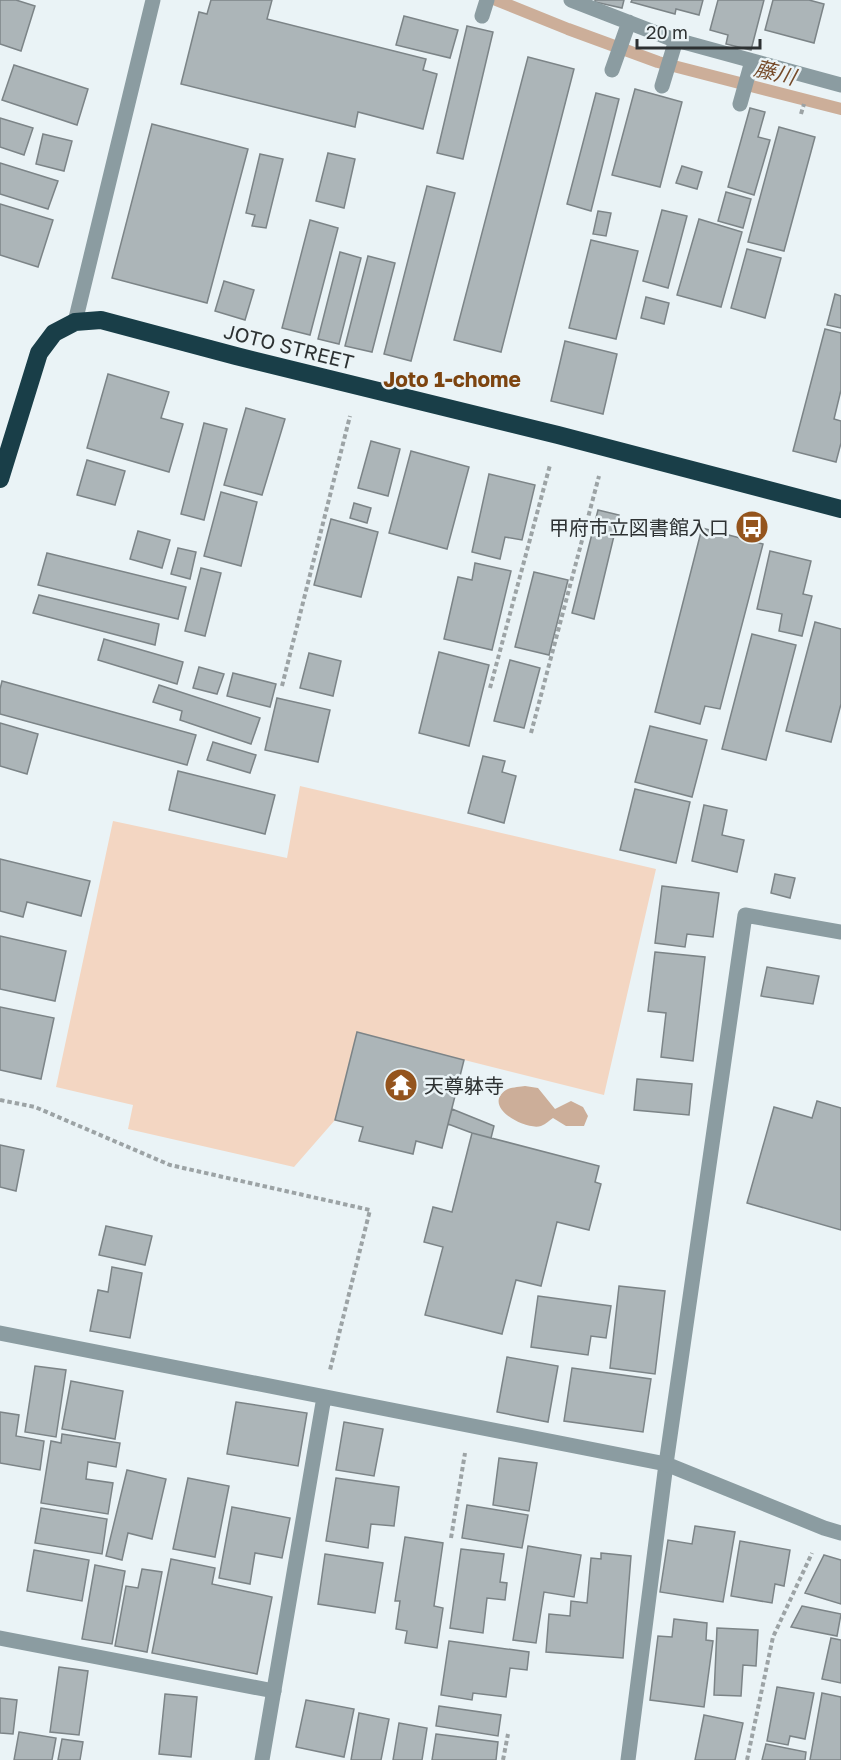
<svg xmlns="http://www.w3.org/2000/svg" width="841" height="1760" viewBox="0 0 841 1760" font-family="'Golos Text','Noto Sans JP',sans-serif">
<rect width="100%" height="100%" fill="#eaf3f6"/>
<path fill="#f3d6c2" d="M300,786L656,869L604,1095L357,1033L335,1120L294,1167L128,1129L133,1105L56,1087L113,821L287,858Z"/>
<path fill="#ccae99" d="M525,1086L538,1088L555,1109L571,1101L583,1107L588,1116L584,1126H566L553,1118C550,1120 546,1124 541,1126C526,1131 481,1107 506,1090C511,1087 520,1087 525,1086Z"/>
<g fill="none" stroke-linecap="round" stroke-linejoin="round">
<path stroke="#ccae99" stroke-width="12" d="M496,0L568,29L658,62L841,109"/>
</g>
<path fill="#acb5b8" stroke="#7c8487" stroke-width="1.5" d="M0,0H16L35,6L21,51L0,44Z
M211,0H272L267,19L426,59L423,70L437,74L423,129L358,112L355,127L181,84L199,12L207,14Z
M595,0H624L622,8L595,2Z
M632,0H703L699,15L676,9L675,14L631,2Z
M718,0H764L751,50L726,44L728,35L710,30Z
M773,0H809L824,4L814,43L765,30Z
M404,16L458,30L450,58L396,45Z
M467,26L493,32L463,159L437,153Z
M528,57L574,69L501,352L454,340Z
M14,65L88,89L77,125L2,100Z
M635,89L682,102L660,187L612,175Z
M596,93L619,99L591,211L567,204Z
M750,108L765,112L758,137L770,140L754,195L728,187Z
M0,118L33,128L24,155L0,147Z
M152,124L248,149L207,303L112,278Z
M779,127L815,137L784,251L748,242Z
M43,134L72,141L64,171L36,164Z
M328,153L355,159L344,208L316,201Z
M260,154L283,159L266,228L252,226L255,215L246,213Z
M0,163L58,181L48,209L0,194Z
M682,166L702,172L697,189L676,183Z
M427,186L455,193L411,361L384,354Z
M726,192L751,199L743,228L718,221Z
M0,204L53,220L38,267L0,255Z
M662,210L687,216L668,288L643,281Z
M598,211L611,213L606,236L593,234Z
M699,219L742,232L721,307L677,295Z
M310,220L338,228L310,335L282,328Z
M591,240L638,251L616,339L569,328Z
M747,249L781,258L765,318L731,308Z
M340,252L361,258L339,344L318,339Z
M368,256L395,263L372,352L345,346Z
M224,281L254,290L245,320L215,311Z
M835,294L841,296V328L827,325Z
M646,297L669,303L664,324L641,318Z
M825,329L841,333V390L834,419L841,421V443L836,462L793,451Z
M565,341L617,354L603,414L551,401Z
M108,374L169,392L161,418L183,424L169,472L87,448Z
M246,408L285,419L262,495L224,485Z
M204,423L227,429L204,520L181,514Z
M371,441L400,449L388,496L358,488Z
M411,451L469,467L447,549L389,533Z
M87,460L125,471L115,505L77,495Z
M489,474L535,485L522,540L505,537L500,559L472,552Z
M221,492L257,502L241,566L204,556Z
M354,503L371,508L367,523L350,518Z
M598,510L619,515L594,619L572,613Z
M331,519L378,532L361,597L314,585Z
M702,528L763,544L720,709L705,706L700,724L655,712Z
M138,531L170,540L162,568L130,559Z
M178,548L196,552L190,579L171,574Z
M770,551L811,561L803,594L812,596L802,636L779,631L782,614L757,609Z
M47,553L186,587L178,619L38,585Z
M475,563L511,571L492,650L444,639L458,577L472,580Z
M201,568L221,573L205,636L185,631Z
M534,572L568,580L549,655L515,647Z
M39,595L159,624L155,645L33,613Z
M815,622L841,629V704L831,742L786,731Z
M752,634L796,645L766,760L722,749Z
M104,639L183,662L177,684L98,660Z
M439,652L489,665L469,746L419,733Z
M309,653L341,661L333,696L300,688Z
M510,660L540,668L524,728L494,721Z
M199,667L224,674L217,694L193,688Z
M233,673L276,684L270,707L227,696Z
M2,681L196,735L187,765L0,714V689Z
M159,685L260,718L251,744L180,720L182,711L153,702Z
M277,698L330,710L318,762L265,750Z
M0,723L38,734L27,774L0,766Z
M650,726L707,740L692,797L635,782Z
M213,742L256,755L250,773L207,760Z
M483,756L505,761L502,772L516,776L504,823L468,813Z
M178,771L275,795L265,834L169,810Z
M635,789L690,802L676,863L620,850Z
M704,805L727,810L722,835L744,840L737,872L692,861Z
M0,859L90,881L81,916L27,902L23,917L0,911Z
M775,874L795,878L790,898L771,893Z
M662,886L719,893L713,937L687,934L685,947L655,943Z
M0,936L66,951L55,1001L0,989Z
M655,952L705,957L693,1061L661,1057L666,1013L648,1011Z
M767,967L819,976L813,1004L761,996Z
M0,1007L54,1018L41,1079L0,1070Z
M357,1032L464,1060L442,1148L416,1141L413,1154L359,1141L363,1127L335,1120Z
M637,1079L692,1084L689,1115L634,1110Z
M817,1101L841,1108V1230L747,1203L774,1107L812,1118Z
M452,1109L494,1126L491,1138L472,1133L448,1124Z
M472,1133L599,1166L595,1182L601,1184L589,1230L557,1222L541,1286L516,1280L502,1334L425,1315L443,1247L424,1242L433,1207L452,1212Z
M0,1145L24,1150L16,1191L0,1187Z
M106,1226L152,1236L145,1265L99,1255Z
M112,1267L142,1273L130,1338L90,1331L98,1290L108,1292Z
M619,1286L665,1291L655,1374L610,1368Z
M538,1296L611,1306L606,1338L591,1336L588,1355L531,1347Z
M507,1357L558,1366L548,1422L497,1412Z
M35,1366L66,1370L56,1437L25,1432Z
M572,1368L651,1379L643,1432L564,1421Z
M71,1381L123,1391L115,1439L62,1429Z
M236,1402L307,1413L298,1466L227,1454Z
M0,1412L19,1415L16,1436L44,1441L40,1470L0,1463Z
M344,1422L383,1429L374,1476L336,1470Z
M62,1434L120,1443L116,1467L88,1462L86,1479L113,1483L108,1514L41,1503L51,1441L61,1443Z
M499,1458L537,1463L529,1511L493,1505Z
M127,1470L166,1479L152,1539L128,1533L122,1560L106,1556Z
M188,1478L229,1486L215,1557L173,1549Z
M336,1478L399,1487L394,1526L371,1524L368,1548L326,1541Z
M467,1505L528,1515L522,1548L462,1538Z
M232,1507L290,1518L282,1558L255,1553L250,1584L219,1578Z
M41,1508L107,1519L102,1554L35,1543Z
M695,1526L735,1532L723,1602L660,1592L668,1540L692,1544Z
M405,1537L443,1543L434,1606L443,1608L437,1648L405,1643L407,1631L396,1629L400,1601H395Z
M740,1541L790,1550L784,1586L775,1584L772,1603L731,1596Z
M528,1546L581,1555L574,1597L544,1592L536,1643L513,1640Z
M461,1549L504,1554L500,1582L507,1583L505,1600L487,1598L483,1633L450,1628Z
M34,1550L89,1560L82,1601L27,1591Z
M601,1553L631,1556L623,1658L546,1652L549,1614L570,1616L571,1601L587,1603L591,1558L601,1559Z
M325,1554L383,1563L375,1613L318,1604Z
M824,1555L841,1560V1604L805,1593Z
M171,1559L215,1568L212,1584L272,1597L257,1674L152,1653Z
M95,1565L125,1571L112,1644L82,1639Z
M142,1569L162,1572L147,1652L115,1646L126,1586L138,1588Z
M802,1606L841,1614L837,1636L791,1627Z
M674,1619L707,1623L706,1640L713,1641L704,1707L650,1700L658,1636L672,1637Z
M717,1628L758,1630L756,1666L743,1665L741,1696L714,1695Z
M831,1638L841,1640V1683L822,1679Z
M449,1641L529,1652L527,1670L510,1668L506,1697L473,1693L472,1700L441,1695Z
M59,1667L88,1671L79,1735L50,1732Z
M777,1687L814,1693L805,1739L790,1736L788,1745L767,1741Z
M822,1693L841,1697V1760H810Z
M165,1694L197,1697L191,1757L159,1754Z
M0,1698L17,1700L13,1734L0,1733Z
M306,1700L354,1709L344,1757L296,1747Z
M439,1706L501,1715L498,1736L436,1726Z
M359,1713L389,1719L381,1760H351Z
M704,1715L743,1723L735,1760H695Z
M399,1723L427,1728L422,1760H393Z
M19,1732L56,1738L52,1760H14Z
M436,1734L498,1742L496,1760H432Z
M62,1739L83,1742L80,1760H58Z
M766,1744L806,1752L805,1760H762Z"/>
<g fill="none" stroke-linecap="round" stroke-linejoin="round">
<path stroke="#9ca3a5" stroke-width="4" stroke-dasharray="4.5 3" stroke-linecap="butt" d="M801,114L804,104
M282,686L350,416
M490,688L550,465
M531,733L599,476
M0,1100L35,1107L170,1165L370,1210L330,1370
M451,1538L465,1453
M503,1760L508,1734
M747,1760L773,1637L812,1553"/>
<path stroke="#8b9ca1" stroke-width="15" d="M571,0L669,38L841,85
M482,16L487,0
M612,70L629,22
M662,86L676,40
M740,104L752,61
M0,1638L274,1691
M628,1760L666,1464"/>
<path stroke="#8b9ca1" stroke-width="15" d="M75,322L153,0
M0,1333L666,1464L824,1528L841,1533
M666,1464L745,915L841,932
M262,1760L324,1397"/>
<path stroke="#193e48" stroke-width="18" d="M0,479L39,353L54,333L75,322L101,320L236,356L558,435L841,509"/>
</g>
<defs>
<symbol id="bus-disc" viewBox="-11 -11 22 22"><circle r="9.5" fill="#94541d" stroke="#eaf3f6"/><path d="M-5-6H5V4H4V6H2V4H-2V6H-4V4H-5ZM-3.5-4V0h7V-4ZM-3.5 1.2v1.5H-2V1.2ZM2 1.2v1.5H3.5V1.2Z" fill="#fff"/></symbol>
<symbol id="temple-disc" viewBox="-11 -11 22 22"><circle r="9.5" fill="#94541d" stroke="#eaf3f6"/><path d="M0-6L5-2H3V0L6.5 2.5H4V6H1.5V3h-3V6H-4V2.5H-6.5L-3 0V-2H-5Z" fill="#fff"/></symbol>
</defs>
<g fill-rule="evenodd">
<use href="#bus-disc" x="733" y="508" width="38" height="38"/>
<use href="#temple-disc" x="382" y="1066" width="38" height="38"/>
</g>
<g text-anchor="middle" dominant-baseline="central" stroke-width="5" stroke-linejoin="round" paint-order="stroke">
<g font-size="20" fill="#2d3132" stroke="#eaf3f6">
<text transform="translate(289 346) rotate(14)">JOTO STREET</text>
</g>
<g font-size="20" fill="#2d3132" stroke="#eaf3f6" text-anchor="end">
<text x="729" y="527">甲府市立図書館入口</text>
<text x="424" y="1085" text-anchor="start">天尊躰寺</text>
</g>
<g font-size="21" font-style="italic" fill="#754a29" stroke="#eaf3f6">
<text transform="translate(775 72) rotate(14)">藤川</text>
</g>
<g font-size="21" font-weight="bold" fill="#7d4410" stroke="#eaf3f6">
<text x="452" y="379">Joto 1-chome</text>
</g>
</g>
<path d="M637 39v9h123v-9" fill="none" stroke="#2d3132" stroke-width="3"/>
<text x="646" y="39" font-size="18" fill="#2d3132" stroke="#eaf3f6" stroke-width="4.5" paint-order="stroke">20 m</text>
</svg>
